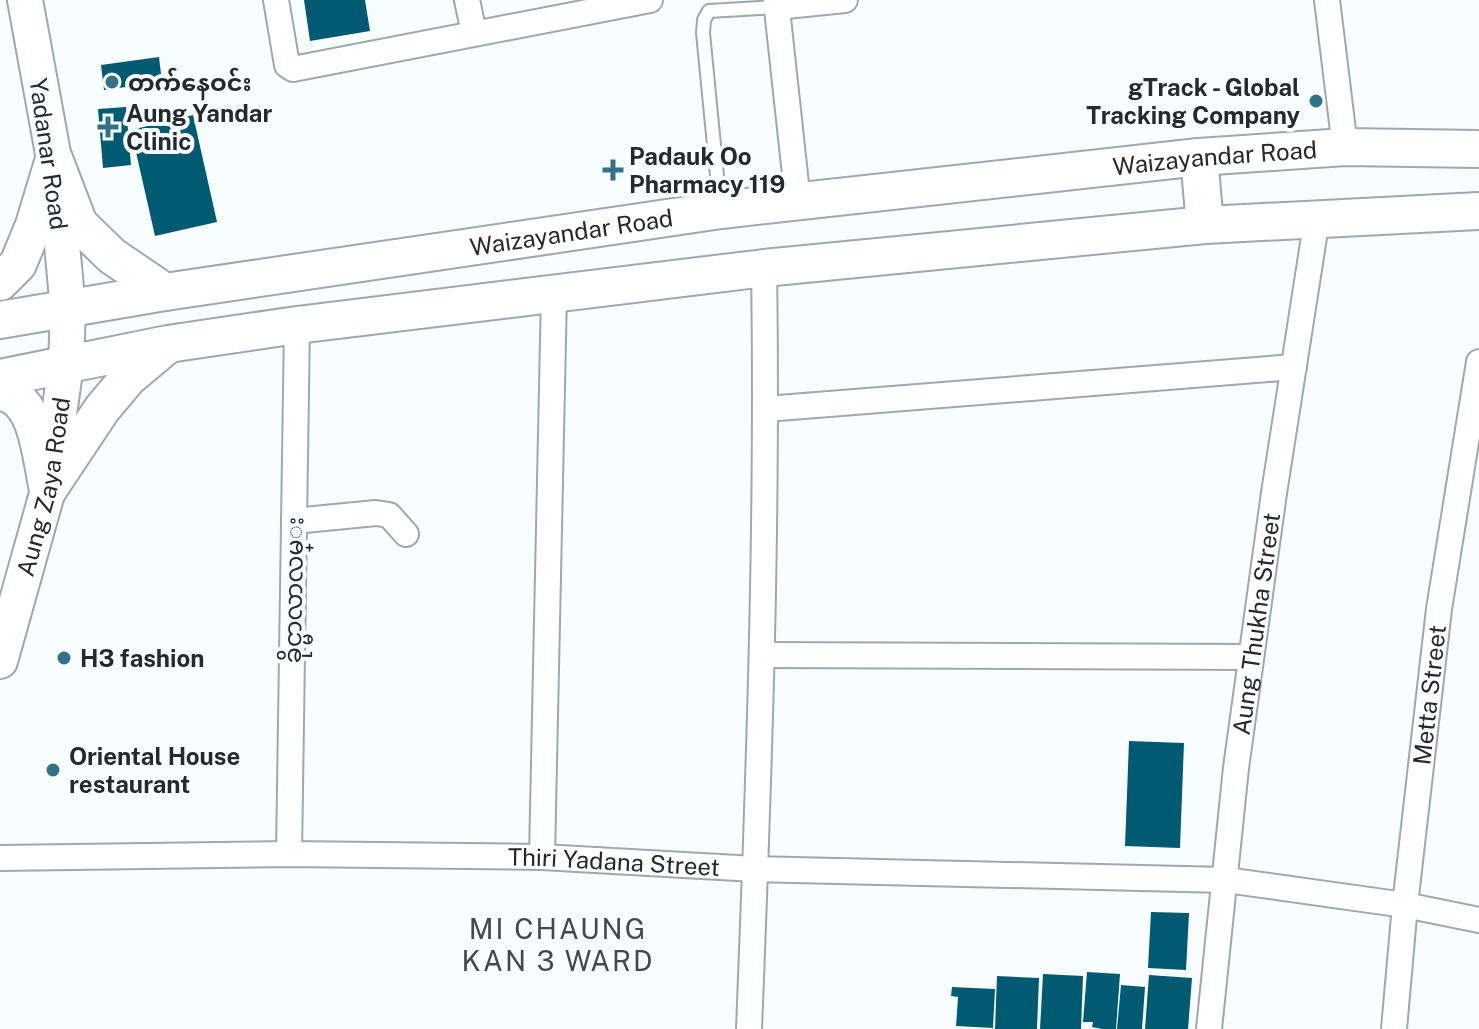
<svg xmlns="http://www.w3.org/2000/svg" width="1479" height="1029" viewBox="0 0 1479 1029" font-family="'Public Sans','Noto Sans Myanmar',sans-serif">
<rect width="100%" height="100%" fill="#f8fdfe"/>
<path fill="#005a72" d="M304,0H365L370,31L310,41Z
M159,57L162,82L104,90L101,65Z
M126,107L131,165L103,168L98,109Z
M193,115L217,222L155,236L131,130Z
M1129,741L1184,743L1180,848L1125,846Z
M1151,912L1189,913L1186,970L1148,968Z
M1087,972L1120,974L1116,1029H1102L1092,1027L1093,1022H1083Z
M1043,974L1083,976L1081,1029H1040Z
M1149,975L1192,978L1188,1029H1145Z
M997,976L1039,978L1037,1029H995Z
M1121,985L1145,987L1142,1029H1117Z
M952,987L995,989L993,1028L956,1026L958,997L951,996Z"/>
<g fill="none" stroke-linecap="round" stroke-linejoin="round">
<defs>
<path id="service" d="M720,206L703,33L704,20L709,11L776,7"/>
<g id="minor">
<path d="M276,0L287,65L293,69L650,0"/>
<path d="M467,0L474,33"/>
<path d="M776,0L798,202"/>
<path d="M1327,0L1345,147"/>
<path d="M776,7L845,0"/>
<path d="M766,409L1294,367"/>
<path d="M294,521L376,513L389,515L406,534"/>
<path d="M762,655L1251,657"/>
<path d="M289,854L297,325"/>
<path d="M542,857L554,293"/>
<path id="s1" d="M0,858L289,854L542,857L755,869L1226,880L1405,905L1479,920"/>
<path d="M749,1029C759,776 768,522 764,268"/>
<path id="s2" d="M1209,1029L1236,768L1274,493L1317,218"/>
<path id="s3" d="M1394,1029L1405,905L1439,609L1479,362"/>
</g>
<g id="secondary">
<path id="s4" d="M0,661L48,490L66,365L68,309L54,159L25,0"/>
</g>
<g id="primary">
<path d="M1199,157L1205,225"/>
<path d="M54,159L79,224L112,256L165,292"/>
<path d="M0,282L18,264L34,225L54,159"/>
<path id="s5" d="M0,320L165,292L721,210L1199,157L1345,147L1479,149"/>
<path d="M0,378L168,344L297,325L764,268L1205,225L1479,211"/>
<path d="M0,392C38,395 41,460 48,490"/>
<path d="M48,490L102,409L128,378L165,347"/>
</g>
</defs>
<use href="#service" stroke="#9ea9ad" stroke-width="16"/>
<use href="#minor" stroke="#9ea9ad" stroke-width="28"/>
<use href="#secondary" stroke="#9ea9ad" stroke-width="38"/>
<use href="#primary" stroke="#9ea9ad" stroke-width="40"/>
<use href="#service" stroke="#fff" stroke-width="12"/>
<use href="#minor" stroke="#fff" stroke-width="24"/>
<use href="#secondary" stroke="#fff" stroke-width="34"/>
<use href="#primary" stroke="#fff" stroke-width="36"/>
</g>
<g fill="#337186" stroke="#f8fdfe" stroke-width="3">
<circle cx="112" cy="82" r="8"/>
<circle cx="1316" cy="101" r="8"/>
<path d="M104 115h8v8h8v8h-8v8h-8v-8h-8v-8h8z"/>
<path d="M609 158h8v8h8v8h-8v8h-8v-8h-8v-8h8z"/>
<circle cx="64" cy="658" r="8"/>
<circle cx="53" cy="770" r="8"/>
</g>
<g text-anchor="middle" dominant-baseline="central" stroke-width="8" stroke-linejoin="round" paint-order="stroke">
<g font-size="24" font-weight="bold" fill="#25292b" stroke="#f8fdfe" text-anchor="start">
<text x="128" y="82">တက်နေဝင်း</text>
<text x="1300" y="87" text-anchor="end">gTrack - Global<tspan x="1300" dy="28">Tracking Company</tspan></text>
<text x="126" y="113">Aung Yandar<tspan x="126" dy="28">Clinic</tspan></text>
<text x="629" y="156">Padauk Oo<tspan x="629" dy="28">Pharmacy 119</tspan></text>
<text x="80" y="658">H3 fashion</text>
<text x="69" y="756">Oriental House<tspan x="69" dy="28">restaurant</tspan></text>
</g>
<g font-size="24" fill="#25292b" stroke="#f8fdfe">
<text transform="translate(49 154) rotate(82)">Yadanar Road</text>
<text stroke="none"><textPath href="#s5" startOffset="1226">Waizayandar Road</textPath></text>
<text stroke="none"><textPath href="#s5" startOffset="578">Waizayandar Road</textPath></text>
<text stroke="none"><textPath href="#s4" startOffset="180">Aung Zaya Road</textPath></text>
<text transform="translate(293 590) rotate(-89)">ခိုင္မာလာလမ္း</text>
<text stroke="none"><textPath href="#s2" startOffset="408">Aung Thukha Street</textPath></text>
<text stroke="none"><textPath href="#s3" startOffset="336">Metta Street</textPath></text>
<text stroke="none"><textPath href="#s1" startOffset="614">Thiri Yadana Street</textPath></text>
</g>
<g font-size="28" letter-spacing="2" fill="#40494d" stroke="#f8fdfe">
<text x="558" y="928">MI CHAUNG<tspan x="558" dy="32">KAN 3 WARD</tspan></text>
</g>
</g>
</svg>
